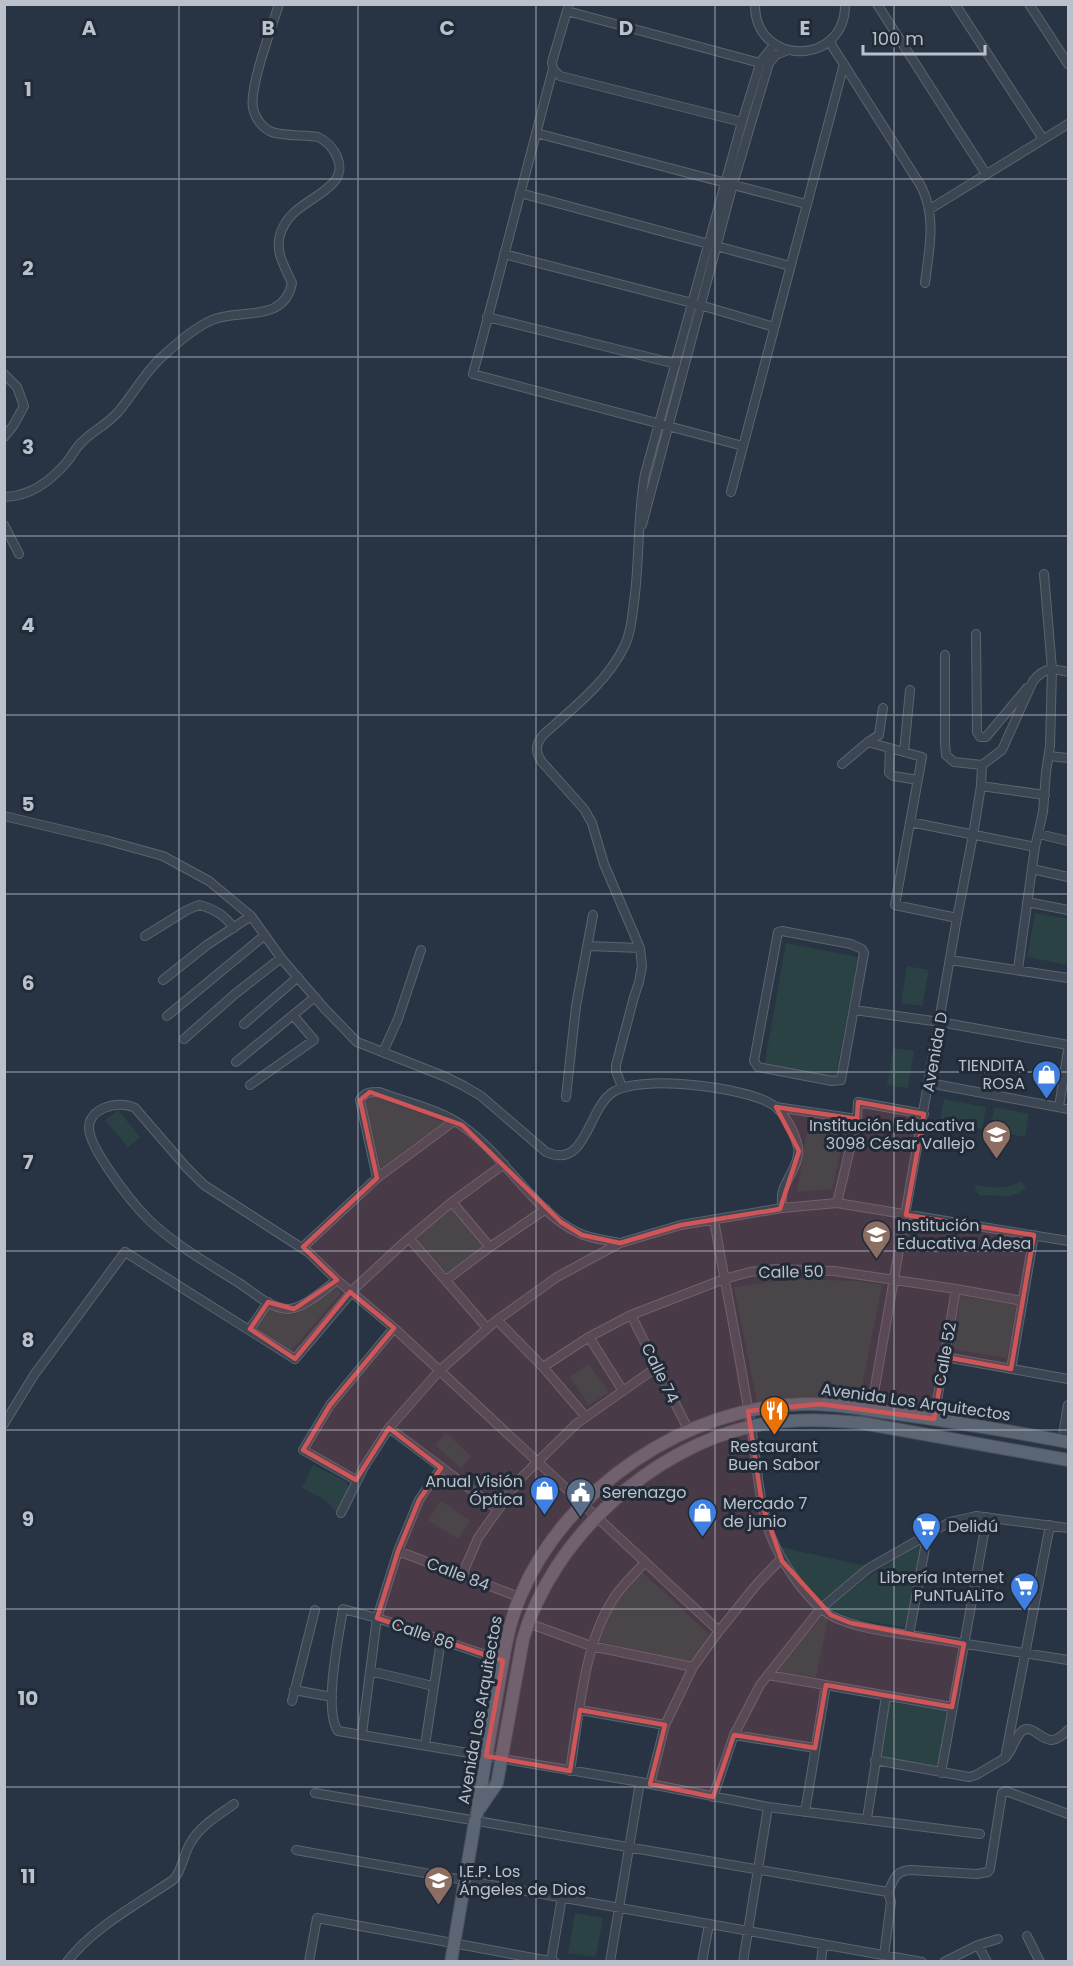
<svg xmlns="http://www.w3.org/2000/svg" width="1073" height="1966" viewBox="0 0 1073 1966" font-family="Poppins,sans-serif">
<rect width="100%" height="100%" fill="#283443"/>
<path fill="#2a4244" d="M1035,913L1068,919V965L1027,957Z
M786,943L858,957L835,1080L764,1067Z
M907,966L929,970L922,1006L901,1003Z
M893,1048L914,1051L908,1088L887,1085Z
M373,1097L379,1098L444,1122L381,1168L366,1108L365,1102Z
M944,1099L986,1107L982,1129L940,1121Z
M994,1107L1029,1114L1025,1137L990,1130Z
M118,1110L140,1137L128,1147L105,1120Z
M809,1119L847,1124L832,1189L797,1192Z
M1021,1181L1026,1188C1008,1202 1000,1193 981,1196L975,1190L976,1185C993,1188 1006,1190 1021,1181Z
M452,1207L484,1246L447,1273L415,1237Z
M793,1279L855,1281L882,1285L859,1400C824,1395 791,1396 757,1402L734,1287Z
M336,1288L341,1293L291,1351L253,1329L268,1307L282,1314L293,1315Z
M961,1296L1016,1305L1007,1358L952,1349Z
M589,1364L609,1392L589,1405L570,1377Z
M446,1433L471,1456L461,1468L435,1445Z
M313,1465L347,1482L349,1489L337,1513L325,1500L302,1488Z
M441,1501L470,1521L458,1539L428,1520Z
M925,1541L909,1628L853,1619L829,1608C859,1582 890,1561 925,1541Z
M780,1547L866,1566L820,1601L797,1575Z
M641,1571L710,1635L692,1662L596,1641C608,1612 620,1594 641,1571Z
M822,1616L828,1619L816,1677L775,1671Z
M889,1702L947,1711L938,1766L881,1757Z
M575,1913L603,1918L596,1957L568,1953Z"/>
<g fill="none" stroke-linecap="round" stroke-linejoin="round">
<defs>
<path id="minor" d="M569,4L552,62L553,69L473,374L743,446
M755,4C754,67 846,67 845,4
M877,4L986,174
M955,4L1043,139
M1029,4L1068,64
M567,11L760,63
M829,41L921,186C937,217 929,250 925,283
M553,69L560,76L742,122
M536,133L806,204
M520,193L790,266
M930,209L1068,124
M504,254L700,305L774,327
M487,317L676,364
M4,374L17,387L24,406L13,426L4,437
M731,492L844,64
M4,497C31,496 49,482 66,463C72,456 76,447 83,441C94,430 108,424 118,412C134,394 145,371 164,355C178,342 194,328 212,320C239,308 284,324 292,283C285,267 275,253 280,235C288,207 315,202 333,183C348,168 334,144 318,137C306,135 282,136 272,132C262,128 255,118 253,108C249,87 272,27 279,4
M4,525L19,554
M642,525L733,184L769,63L776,55L788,50
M976,634L977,732L980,737H986L1027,688
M945,655V743L946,755L954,762L982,765L1002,750L1033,681C1045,667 1051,668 1068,672
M868,742L879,735L883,708
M890,748L889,773L894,776L918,780
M904,752L910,690
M1049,756L1068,758
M842,764L868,742L922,757L895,905L957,918
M981,786L1045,795
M4,816L105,840L163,856L209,881L251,916L281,958L324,1008L357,1042L446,1077L464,1086L481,1096L546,1152C587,1170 587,1109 613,1092C640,1074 747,1087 773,1105C786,1114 795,1133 798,1147C801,1161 787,1178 783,1190C781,1196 782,1202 782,1208
M910,822L1035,847
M1039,834L1068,841
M1032,869L1068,877
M1027,902L1068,910
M782,931L851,944L862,949L864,953L841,1080L832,1081L758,1067L754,1061L778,932Z
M145,936L187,910L199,905C215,909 224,915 234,928
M588,946L640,948
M950,960L1068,978
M1018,969L1035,847L1043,812L1046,772L1050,746L1052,669L1044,574
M163,980L207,945L251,916
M854,1010L940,1022L1068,1045
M167,1016L265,935
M244,1024L298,977
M184,1039L235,994L281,958
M383,1052L398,1019L421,950
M236,1062L315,997
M929,1083L1068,1109
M250,1085L314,1040L293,1015
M622,1087L616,1071V1065L634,997L639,982L642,966L640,948L604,864L592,823L584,809L542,762C534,751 536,743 544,734C573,708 607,682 624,647C631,633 632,617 634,602C640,559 637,517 645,474L742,122L761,61L775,44
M566,1097L576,1006L593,915
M776,1107L857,1119
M1059,1107L1068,1050
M377,1178L360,1100C365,1092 370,1092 379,1092C405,1102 442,1110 464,1127C504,1155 536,1214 579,1233C591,1239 607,1240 620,1243
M452,1202L490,1247
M837,1203L857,1119L858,1102L924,1114
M714,1220C726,1289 740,1357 751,1426C757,1462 758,1499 770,1534C780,1560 807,1602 832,1616C859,1630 899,1633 929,1638C976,1645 1022,1653 1068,1660
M409,1238L487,1328
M303,1247L377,1178L454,1121
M337,1280C325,1289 302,1310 287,1309C270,1308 253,1292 239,1283C209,1264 175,1245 149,1220C134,1205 121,1188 109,1170C102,1159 93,1147 90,1134C83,1109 118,1099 135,1108L186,1167L204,1185L308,1252L337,1280L394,1328L719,1631
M446,1280L490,1247L546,1209
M631,1315L689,1431
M497,1320L543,1367L586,1417
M250,1329L268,1302
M589,1337L623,1391
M945,1357L1068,1379
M543,1367L589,1337L631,1315L724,1279L750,1272L776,1269L834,1271L956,1289L1023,1301
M1011,1369L1034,1235
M871,1410L957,918L973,835L981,786L982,765
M934,1419L956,1289
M4,1424L34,1375L125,1252L295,1359L356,1287L409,1238L452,1202L504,1164
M389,1428L497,1509
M1062,1441L1068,1405
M356,1480L303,1450L330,1405L394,1328
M341,1513L364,1467L389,1428L439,1371L497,1320L557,1277L620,1243L681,1225L782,1208L837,1203L1068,1241
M398,1551L519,1597
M462,1575L478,1538L519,1480L576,1424L657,1367
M528,1623L591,1646L693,1667
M909,1635L927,1537
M503,1661L377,1618L343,1609C339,1635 323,1710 338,1731L640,1782L768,1807L980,1834
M370,1671L433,1686
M768,1675L952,1707
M294,1690L332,1697
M292,1701L315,1610
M580,1710L665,1725
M362,1734L377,1618L398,1551L419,1500L441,1468
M734,1735L815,1748
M425,1745L441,1640
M1006,1757C1012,1750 1016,1737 1021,1732C1031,1722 1041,1741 1052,1740C1058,1740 1064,1734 1068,1730
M875,1760L969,1777L976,1775L1005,1758L1050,1525
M570,1771C579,1717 583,1647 612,1601C620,1587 634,1575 645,1562
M941,1773L987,1517
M650,1784L665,1725L693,1667L719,1631L757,1584L781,1559
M315,1793L888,1892
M713,1797L734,1735L760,1685L821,1608L869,1568L950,1522L976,1516L1068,1528
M805,1812L826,1685
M867,1819L886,1696
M296,1850L922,1962
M1027,1936L1040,1962
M978,1945L987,1962
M884,1955L891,1902L888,1892C895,1878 895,1871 911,1870L977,1874L988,1872L990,1869L1002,1793L1006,1791L1068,1814
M551,1961L562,1897
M67,1962C91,1929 139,1903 173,1880C183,1870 183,1854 191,1842C201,1825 219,1815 234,1804
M309,1962L317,1918L555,1962
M610,1962L640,1782
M702,1962L709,1924
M743,1962L768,1807
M821,1962L823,1944
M944,1962L978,1945L998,1939"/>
<path id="primary" d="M480,1808L497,1783L523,1639C552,1539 651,1448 753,1426C789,1418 825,1419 862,1423L1068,1460
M477,1814C483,1774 490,1734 497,1694C503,1661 507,1627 520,1597C565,1488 687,1406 805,1404C833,1403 862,1409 890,1413C950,1421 1009,1431 1068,1442
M451,1962L475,1821"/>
</defs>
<use href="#minor" stroke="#5b6470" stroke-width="10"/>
<use href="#primary" stroke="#464f5c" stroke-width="14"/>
<use href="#minor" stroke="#3c4653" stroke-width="8"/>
<use href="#primary" stroke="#5b6573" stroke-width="12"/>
</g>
<path fill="#ce5659" fill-opacity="0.2" stroke="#ce5659" stroke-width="4.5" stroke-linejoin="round" d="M370,1092L462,1125L561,1222L582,1235L620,1243L681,1225L780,1209L799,1151L776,1107L857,1119L858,1102L924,1114L906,1215L1034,1235L1011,1369L945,1357L934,1419L820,1404L748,1411L762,1504L782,1561L831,1615L851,1623L964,1644L952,1707L826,1685L815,1748L734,1735L713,1797L650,1784L665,1725L580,1710L570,1771L486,1756L503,1661L377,1618L398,1551L419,1500L441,1468L389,1428L356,1480L303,1450L330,1405L394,1328L350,1292L295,1359L250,1329L268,1302L294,1309L337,1280L303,1247L377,1178L360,1100Z"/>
<path fill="none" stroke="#bac1cc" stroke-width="1.5" stroke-opacity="0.55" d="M179,4V1962M358,4V1962M536,4V1962M715,4V1962M894,4V1962M4,179H1068M4,357H1068M4,536H1068M4,715H1068M4,894H1068M4,1072H1068M4,1251H1068M4,1430H1068M4,1609H1068M4,1787H1068"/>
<defs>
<symbol id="shop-pin" viewBox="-11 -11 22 30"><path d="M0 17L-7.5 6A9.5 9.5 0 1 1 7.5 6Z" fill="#3f7fe0" stroke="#212b38"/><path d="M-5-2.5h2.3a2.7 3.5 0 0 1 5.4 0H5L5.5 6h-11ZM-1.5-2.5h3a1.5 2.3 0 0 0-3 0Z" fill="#fff"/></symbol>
<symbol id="school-pin" viewBox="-11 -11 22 30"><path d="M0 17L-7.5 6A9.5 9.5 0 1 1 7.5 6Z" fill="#8d6e63" stroke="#212b38"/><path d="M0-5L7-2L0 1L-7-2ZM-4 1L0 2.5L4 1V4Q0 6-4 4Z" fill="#fff"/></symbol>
<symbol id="restaurant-pin" viewBox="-11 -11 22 30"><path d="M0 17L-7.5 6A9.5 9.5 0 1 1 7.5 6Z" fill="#e8710a" stroke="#212b38"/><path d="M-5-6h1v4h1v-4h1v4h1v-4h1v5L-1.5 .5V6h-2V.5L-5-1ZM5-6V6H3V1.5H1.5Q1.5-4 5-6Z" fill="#fff"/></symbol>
<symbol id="civic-pin" viewBox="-11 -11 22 30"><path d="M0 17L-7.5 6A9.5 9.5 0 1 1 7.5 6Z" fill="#5c6f8a" stroke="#212b38"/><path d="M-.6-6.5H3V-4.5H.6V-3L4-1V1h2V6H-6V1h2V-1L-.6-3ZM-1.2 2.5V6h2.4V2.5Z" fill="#fff"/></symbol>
<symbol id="supermarket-pin" viewBox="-11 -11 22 30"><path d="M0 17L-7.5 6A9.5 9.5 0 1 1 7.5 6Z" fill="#3f7fe0" stroke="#212b38"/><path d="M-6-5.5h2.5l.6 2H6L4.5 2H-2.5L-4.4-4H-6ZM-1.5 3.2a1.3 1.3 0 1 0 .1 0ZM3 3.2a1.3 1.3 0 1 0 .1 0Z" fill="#fff"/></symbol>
</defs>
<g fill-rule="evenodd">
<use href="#shop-pin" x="1030" y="1058" width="33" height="45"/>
<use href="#school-pin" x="980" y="1118" width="33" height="45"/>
<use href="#school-pin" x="860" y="1218" width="33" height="45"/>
<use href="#restaurant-pin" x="758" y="1394" width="33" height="45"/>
<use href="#shop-pin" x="528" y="1474" width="33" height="45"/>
<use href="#civic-pin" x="564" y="1476" width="33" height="45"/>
<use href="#shop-pin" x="686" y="1496" width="33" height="45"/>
<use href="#supermarket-pin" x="910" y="1510" width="33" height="45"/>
<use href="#supermarket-pin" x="1008" y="1570" width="33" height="45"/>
<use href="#school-pin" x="422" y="1864" width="33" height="45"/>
</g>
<g text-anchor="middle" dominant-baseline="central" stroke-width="6" stroke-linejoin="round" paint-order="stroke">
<g font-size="16" fill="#bac1cc" stroke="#212b38">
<text transform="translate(935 1052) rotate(-80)">Avenida D</text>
<text transform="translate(791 1272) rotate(-1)">Calle 50</text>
<text transform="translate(945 1354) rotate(-80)">Calle 52</text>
<text transform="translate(660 1373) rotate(64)">Calle 74</text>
<text transform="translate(916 1402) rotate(8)">Avenida Los Arquitectos</text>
<text transform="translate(458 1574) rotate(21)">Calle 84</text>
<text transform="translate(423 1634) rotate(19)">Calle 86</text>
<text transform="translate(480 1710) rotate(-80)">Avenida Los Arquitectos</text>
</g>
<g font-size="16" fill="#bac1cc" stroke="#212b38" text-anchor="start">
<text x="1025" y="1065" text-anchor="end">TIENDITA<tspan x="1025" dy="18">ROSA</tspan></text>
<text x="975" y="1125" text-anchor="end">Institución Educativa<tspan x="975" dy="18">3098 César Vallejo</tspan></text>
<text x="897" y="1225">Institución<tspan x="897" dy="18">Educativa Adesa</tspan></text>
<text x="774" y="1446" text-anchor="middle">Restaurant<tspan x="774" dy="18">Buen Sabor</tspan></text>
<text x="523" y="1481" text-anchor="end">Anual Visión<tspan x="523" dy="18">Óptica</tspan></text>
<text x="602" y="1492">Serenazgo</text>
<text x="723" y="1503">Mercado 7<tspan x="723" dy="18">de junio</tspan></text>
<text x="948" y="1526">Delidú</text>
<text x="1004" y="1577" text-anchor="end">Librería Internet<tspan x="1004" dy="18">PuNTuALiTo</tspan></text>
<text x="459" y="1871">I.E.P. Los<tspan x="459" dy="18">Ángeles de Dios</tspan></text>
</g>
</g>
<g font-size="20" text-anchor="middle" font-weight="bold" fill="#bac1cc" stroke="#212b38" stroke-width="6" stroke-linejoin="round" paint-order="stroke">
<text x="89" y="35">A</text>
<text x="268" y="35">B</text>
<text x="447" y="35">C</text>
<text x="626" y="35">D</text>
<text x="805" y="35">E</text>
<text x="28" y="96">1</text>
<text x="28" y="275">2</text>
<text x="28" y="454">3</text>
<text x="28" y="632">4</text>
<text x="28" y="811">5</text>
<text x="28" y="990">6</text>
<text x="28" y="1169">7</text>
<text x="28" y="1347">8</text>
<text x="28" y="1526">9</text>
<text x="28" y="1705">10</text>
<text x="28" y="1883">11</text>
</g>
<rect width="1073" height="1966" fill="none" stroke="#bac1cc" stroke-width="12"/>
<path d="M863 45v9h122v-9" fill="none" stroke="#bac1cc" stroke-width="3"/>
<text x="872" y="45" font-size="18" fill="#bac1cc" stroke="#212b38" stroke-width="4.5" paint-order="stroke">100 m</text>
</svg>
